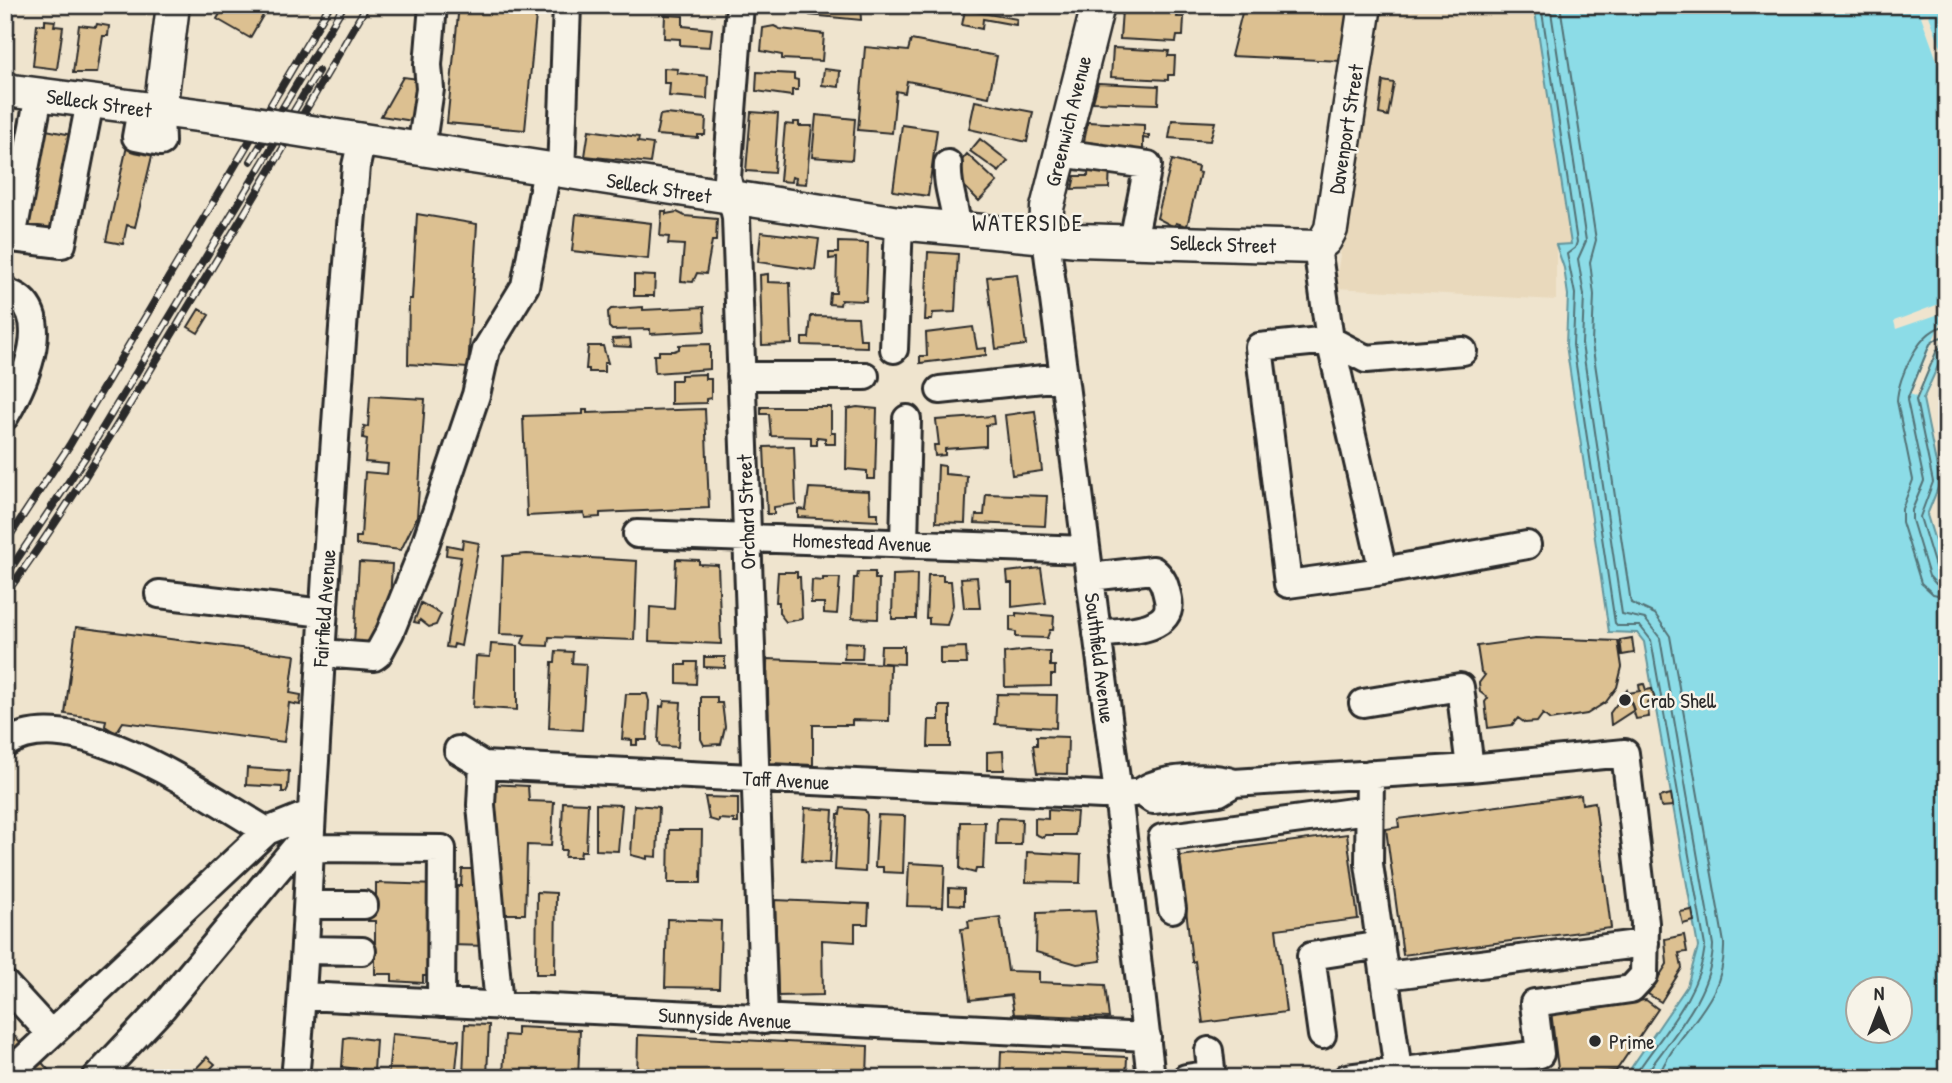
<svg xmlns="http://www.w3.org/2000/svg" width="1952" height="1083" viewBox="0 0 1952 1083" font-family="'Patrick Hand',sans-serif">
<rect width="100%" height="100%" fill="#efe4ce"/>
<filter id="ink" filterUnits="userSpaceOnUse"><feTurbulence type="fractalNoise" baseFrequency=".0143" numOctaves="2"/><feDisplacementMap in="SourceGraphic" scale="14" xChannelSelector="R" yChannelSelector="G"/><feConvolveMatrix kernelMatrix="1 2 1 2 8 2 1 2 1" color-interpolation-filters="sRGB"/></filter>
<g filter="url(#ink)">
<path fill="#e9d9bc" d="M1378,5H1534L1571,244L1556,245V300L1335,288Z"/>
<path fill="#8cdce7" stroke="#65959c" stroke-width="2" fill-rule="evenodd" d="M1534,5H1947V346L1923,399L1940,483L1927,515L1947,580V1078H1632L1631,1068L1687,986L1698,947L1644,642L1637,633L1609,632L1566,345L1568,295L1564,268L1556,245L1571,244ZM1857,988H1899V1030H1857Z"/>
<path fill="#efe4ce" d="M1928,13L1947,63V88L1921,16Z
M1947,301V329L1918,398L1910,394L1945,312L1896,329L1894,321Z"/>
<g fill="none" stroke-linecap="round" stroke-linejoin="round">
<path stroke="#527276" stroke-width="2" d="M1541,5L1577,242L1575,248L1567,254L1575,294L1573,345L1615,623L1618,626H1640L1651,640L1705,946C1700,993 1665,1031 1639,1069V1078
M1550,5L1586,241L1578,259L1584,295L1582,344L1622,614L1645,619L1660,638L1713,945C1712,993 1675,1033 1648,1071V1078
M1560,5L1596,240L1590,262L1594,295L1592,343L1631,603L1655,614L1670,636L1724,943C1726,1006 1676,1029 1658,1078
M1947,326C1920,327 1898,377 1897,401L1913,480L1902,509V522L1921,583L1933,594L1947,597
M1947,336L1938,338L1930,344L1907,400L1924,481L1912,510V520L1929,576L1936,584L1947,586
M1947,345L1937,350L1916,400L1933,482L1920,517L1937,573L1947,577"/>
</g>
<path fill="#dcc091" stroke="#2b2b2b" stroke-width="2" d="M112,5H146L145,13L112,9Z
M225,5H269L250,38L217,19Z
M459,5H537L525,130L447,123Z
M777,5H809L808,11L791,12Z
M813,5H860L861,20L810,15Z
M1136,5H1228V12L1136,8Z
M1244,5H1351L1342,61L1231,56Z
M965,10L1017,19L1016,25L983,19L982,29L962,25Z
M1122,10L1178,12L1177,17H1184L1183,36H1177L1176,42L1120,39Z
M665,15L683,16V26L712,29L710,47L680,45V39L664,38Z
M45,20L55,21L54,26L63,27L57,69L33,66L37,24L45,25Z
M5,23L12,24L8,70L5,69Z
M97,24L109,26L108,36H103L97,73H73L79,25L96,27Z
M774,26L780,29L824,34L822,61L782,59V55L761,51L763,28Z
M911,40L997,56L989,97L907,81L905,93L896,91L892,133L858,130L865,47L908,51Z
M1113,48L1169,51L1168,56H1175L1174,75H1168V80L1111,77Z
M664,68L678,69L677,73L708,76L707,99L669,96L670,83H664Z
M824,69L840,71L839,87L822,85Z
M757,72L794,74V79L798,80V90H792V96L756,91Z
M403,77L419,79L413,121L381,116Z
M1383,81L1394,83L1388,116L1379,114Z
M1098,83L1159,86L1158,104L1093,102Z
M975,101L1033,112L1027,142L969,129Z
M751,112L778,114L774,173L746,171Z
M666,114L706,118L705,135H698V138L656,135L660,115Z
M816,115L855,119L852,160L812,157Z
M1172,120L1215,122L1210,141L1169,138Z
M794,122H799V126H812L806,184L795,183L796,178L792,177L791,182L780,181L785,124L794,125Z
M1088,122L1144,125V135H1149V139L1143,138V154L1082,151Z
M902,125L937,130L928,196L893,191Z
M41,129L77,136L50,236L21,232Z
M589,130L639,137L638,142L653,144L650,163L585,156Z
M980,139L1008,161L999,172L970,151Z
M127,146L153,152L135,227L127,225L123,244L106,241Z
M967,154L997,182L979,201L951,173Z
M1172,160L1198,167L1197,172L1200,173L1187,226L1176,223L1174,227L1157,218Z
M1089,162H1110L1109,188L1072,189L1075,176H1088Z
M662,211H666V214L677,212L685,216L717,219L716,241H712L706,274L697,273L693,282L681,281L684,245L668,244L669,237L660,236Z
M417,214L477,224L468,368L408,364L409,299H412Z
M576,214L651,223L648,259L572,251Z
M761,232L819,239L815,270L758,262Z
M838,242L868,243L866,301L841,300L840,305L829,304L830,293H836L837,258L829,259V253H838Z
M928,252L958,254L955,312L933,313L932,320H925Z
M768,274V282L790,283L792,344L762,345L760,275Z
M1017,274L1026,345L996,349L987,277Z
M634,275L655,276L654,296H634Z
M643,307V310L704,307L705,331L650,334V329L612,330L609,327L608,312L611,309Z
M199,309L209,315L198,333L188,327Z
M811,316L858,317L860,339H867V347L802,345V338H809Z
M973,327L977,349L986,348V355L920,363V356H927L926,333Z
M630,338L631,347L613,346L612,339Z
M710,344V369L655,373L654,355H659V351H674L679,349V345Z
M588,346H603L608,363H604V372H589V369H586Z
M705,374V379H711V398L706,399V403L671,404V380H681V375Z
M370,396L425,399L417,517L401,550L356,545V537H361L365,472L387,474L388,464L365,462L367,439L363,438L364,426L368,427Z
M761,407H831V433H835V444H825V438L817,437V445H811V437L771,436L769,414H761Z
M857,407L877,409L875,479H867V471L846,469L847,409Z
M705,409L709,508L600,513V517L585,518L584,513L527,516L523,416L583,414V410H587V413Z
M1035,411L1042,471L1012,475L1005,415Z
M993,416L994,424L986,425V446L945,449V455L935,456L934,445H939L936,420Z
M794,446L796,504L774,507V514H767L764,447Z
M938,465L945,466V474L967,476L965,523L936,522Z
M809,488L869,491L870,513H878V521L798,517V509L806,510Z
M986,494L1047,496L1045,526L975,523L976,515H984Z
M463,540L479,543L461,646L454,644L453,648L446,647L461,557L446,555L447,545L462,548Z
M527,554L637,561L634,640L549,637L548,646L525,645L522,643L525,635L500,634L503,556Z
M676,559L699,560V564L718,565L721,644L649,641L650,607L674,609Z
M359,562L392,564L390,602L367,645L354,643Z
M1041,568L1046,603L1012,607V583H1008L1007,572Z
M778,572H797V577H800L802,619L786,622L779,613V602H776Z
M858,572H875V579H879L878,619L852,618L854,578H857Z
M917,574L916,619H892L893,575Z
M928,575H943V581H951L953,605L947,625L929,624V618H926Z
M977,577L980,608H964L961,578Z
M823,578H840L837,614L824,613V603H811L812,580L823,581Z
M421,603L441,614L436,625L429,627L420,620L419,623L414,622Z
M1016,613L1054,616L1053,630H1050L1047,638L1016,637V632L1010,631V616H1016Z
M76,627L295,655L290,693L301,695L300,705L289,703L284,742L123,722L116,733L105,726L106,720L65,714Z
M1536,638L1618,641L1622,667L1617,687L1606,702L1587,714L1550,720L1543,714L1537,722L1525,723L1518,718L1512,725L1488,728L1485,702L1488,698L1480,692L1479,683L1485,675L1481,672L1477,646Z
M1632,638L1634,653L1622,655L1620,640Z
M845,642L863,643L862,659H844Z
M491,644L517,646V710L473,707L476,656L490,657Z
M881,646H904V664L880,663Z
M966,647L967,664H940V648Z
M1029,650L1050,652V666H1055V675H1051V686L1005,687L1004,653Z
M556,651L573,652L572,663L586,664L582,730L549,728L552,662H555Z
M704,657H725V668L704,667Z
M767,659L890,664L889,721L852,720V725H813V765L770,763Z
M686,662H697L696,684L677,683V665H686Z
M1644,684L1646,690L1652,689L1655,700L1647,702L1649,717L1636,719L1628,693L1640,691L1639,685Z
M1627,690L1634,710L1611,725L1610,713Z
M626,694H647L649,701L647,740H637V745H632V740L622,739Z
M997,694L1057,695L1056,728L995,724Z
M701,697H717V703H722L725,727L721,744L704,745L701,739Z
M664,701L681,702L678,747L660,746L658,741L660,706L663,707Z
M939,706H950V747H928L929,720H939Z
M1037,736L1068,737L1067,774L1037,773L1033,745H1037Z
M1003,751L1004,770H987V752Z
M247,768L289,771L288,788L286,792H282V787L246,785Z
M491,784L528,786L529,801L554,802L551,846L527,845L525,914H499Z
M1671,794L1673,806L1661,807L1659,797Z
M1581,795L1582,804L1595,802L1611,928L1403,955L1386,829L1399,827L1398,819Z
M705,797L738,798V823H734V820L719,819V822L709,819Z
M563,802L588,803L586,851H581L580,857H565L566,850H561Z
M596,804L622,805L618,851L596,850Z
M634,805L659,807L657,857L647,856V859L631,855Z
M805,808L833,810L830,863L802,861Z
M841,808L865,810L867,815L865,872L835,870L838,814H840Z
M1048,810L1077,812L1075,835H1045L1044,838L1035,834V818L1048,819Z
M878,815L905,816L903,873L883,872V867H875Z
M997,818L1022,819L1021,845H996Z
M961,822H985L983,869H976L975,873L960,869Z
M669,830H702L701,883H668Z
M1347,834L1358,919L1276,929L1286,1012L1203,1023L1195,961L1192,962L1180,856Z
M1027,852L1081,855L1080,883L1026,882Z
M909,863L945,865L943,907L907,906Z
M462,869H480L488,946L449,945L450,886H461Z
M376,883L438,885L437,976H423V983L392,981V974H375V921H368L369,910H376Z
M949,888L964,889V905L949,904Z
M537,892L556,893L555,974H536Z
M775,900L869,904L868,924H855V942L822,940L823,995L778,996Z
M1692,910L1694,921L1683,924L1680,912Z
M1095,911L1101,961L1077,964L1036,952L1037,913Z
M1000,917L1008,971L1039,972V982L1105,985L1109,1018L1014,1014L1011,995L970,1000L961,929L969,928L968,921Z
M667,919L721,921L719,988L665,987Z
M1684,935L1687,952L1679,953L1682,968L1661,1002L1648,994L1667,964L1665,939Z
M1646,1000L1658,1009L1616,1071L1559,1077L1551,1011Z
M465,1024L489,1025L487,1078H463Z
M5,1026L25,1047L5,1065Z
M517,1027L580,1030L578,1078H503L505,1035L517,1036Z
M392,1034L459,1040L455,1078H388Z
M638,1035L868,1046L867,1078H637Z
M349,1037L376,1040L374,1071L342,1067L344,1038Z
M1001,1051L1127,1057L1126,1078H1000Z
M207,1057L215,1064L202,1078H187Z
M38,1058L51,1073L46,1078H17Z"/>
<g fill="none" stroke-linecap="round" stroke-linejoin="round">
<defs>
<path id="minor" d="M740,5L727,178L736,217L764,1020
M39,95L12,238L62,244L90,102
M141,109L136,137L161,142L160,111
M421,149L430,89L428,65L433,5
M1060,153L1148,165L1133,241
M948,164C946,187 956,206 957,229
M561,173L567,5
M1046,238L1118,794L1151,1078
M1317,247L1330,340L1383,571L1527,545
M5,292C60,307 23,385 5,416
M894,349L899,223
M741,376H865
M940,390L1062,377
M637,534L1086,550
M904,543L907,419
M1383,571L1288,584L1259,347L1330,340L1366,359L1463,351
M1090,577L1153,570C1164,579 1165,586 1168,599C1175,633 1119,631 1097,634
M159,594L324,613
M321,653L374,657L378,654L390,632L424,548L476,395L486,350L525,286L547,170
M1363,703L1460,687L1470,768
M5,744C72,699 206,796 267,831
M458,750L483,765L1102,795L1134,793
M483,765L481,805L499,1006
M1370,774L1369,864L1398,1071
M1234,783L1219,792L1153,800L1141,792C1159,777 1212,775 1234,783L1470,768L1625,753L1645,923L1644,975L1631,989L1534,1003L1540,1054L1347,1078
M310,848L442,849L441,1003
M309,905H364
M1172,909L1162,838L1367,810
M306,950L362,951
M1386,976L1645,943
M5,984L51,1034L267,831L312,813
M304,996L1147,1037
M1322,1035L1311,956L1381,945
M1209,1051L1212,1078
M5,1077L51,1034
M96,1078L163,1007L311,829
M295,1078C306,972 308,867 315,761C326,563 339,364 356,166L362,140
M1186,1078L1212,1074"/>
<path id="major" d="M5,90L236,120
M160,111L173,5
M324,134L899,223L1078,240L1317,247L1325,240L1331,229L1365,5
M1046,238L1047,208L1098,5"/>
</defs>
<use href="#minor" stroke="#2b2b2b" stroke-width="32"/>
<use href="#major" stroke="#2b2b2b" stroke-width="37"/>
<use href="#minor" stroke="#f7f3e8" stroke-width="26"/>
<use href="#major" stroke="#f7f3e8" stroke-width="32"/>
<defs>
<path id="rail" d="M251,161L344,5
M5,543L69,446L330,5
M5,577L86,456L318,71
M5,595C68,509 122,417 177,326C241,219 305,113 367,5"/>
</defs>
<use href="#rail" stroke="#2b2b2b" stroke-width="8"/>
<use href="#rail" stroke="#f7f3e8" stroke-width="5" stroke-dasharray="16" stroke-linecap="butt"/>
<defs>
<path id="major-bridge" d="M236,120L324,134"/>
</defs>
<use href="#major-bridge" stroke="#2b2b2b" stroke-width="37" stroke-linecap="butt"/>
<use href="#major-bridge" stroke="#f7f3e8" stroke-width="32"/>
</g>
</g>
<g fill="#2b2b2b" stroke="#f7f3e8" stroke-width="2.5">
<circle cx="1625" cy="700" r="7"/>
<circle cx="1595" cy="1041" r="7"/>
</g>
<g text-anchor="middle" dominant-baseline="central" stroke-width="5" stroke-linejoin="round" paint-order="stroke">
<g font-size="21" fill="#2b2b2b" stroke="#f7f3e8">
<text transform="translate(99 103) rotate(8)">Selleck Street</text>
<text transform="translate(1068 121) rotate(-76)">Greenwich Avenue</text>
<text transform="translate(1346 129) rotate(-81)">Davenport Street</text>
<text transform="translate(659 188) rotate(9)">Selleck Street</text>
<text transform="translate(1223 244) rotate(2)">Selleck Street</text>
<text transform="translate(746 512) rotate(-92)">Orchard Street</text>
<text transform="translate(862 542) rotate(2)">Homestead Avenue</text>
<text transform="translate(324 608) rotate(-86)">Fairfield Avenue</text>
<text transform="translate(1100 658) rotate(83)">Southfield Avenue</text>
<text transform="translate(786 780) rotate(3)">Taff Avenue</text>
<text transform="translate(725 1018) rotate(3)">Sunnyside Avenue</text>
</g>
<g font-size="21" fill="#2b2b2b" stroke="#f7f3e8" text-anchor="start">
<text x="1639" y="700">Crab Shell</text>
<text x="1609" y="1041">Prime</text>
</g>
<g font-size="23" letter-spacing="2" fill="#2b2b2b" stroke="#f7f3e8">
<text x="1028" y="222">WATERSIDE</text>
</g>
</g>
<rect width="1952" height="1083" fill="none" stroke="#f7f3e8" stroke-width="28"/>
<rect x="14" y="14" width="1924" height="1055" fill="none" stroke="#2b2b2b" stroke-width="2.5" filter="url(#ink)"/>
<g transform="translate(1879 1010)"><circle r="33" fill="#f7f3e8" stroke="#a5a39c" stroke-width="2"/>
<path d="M0-5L12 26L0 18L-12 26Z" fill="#2b2b2b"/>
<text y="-10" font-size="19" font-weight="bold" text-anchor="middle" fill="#2b2b2b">N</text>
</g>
</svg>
